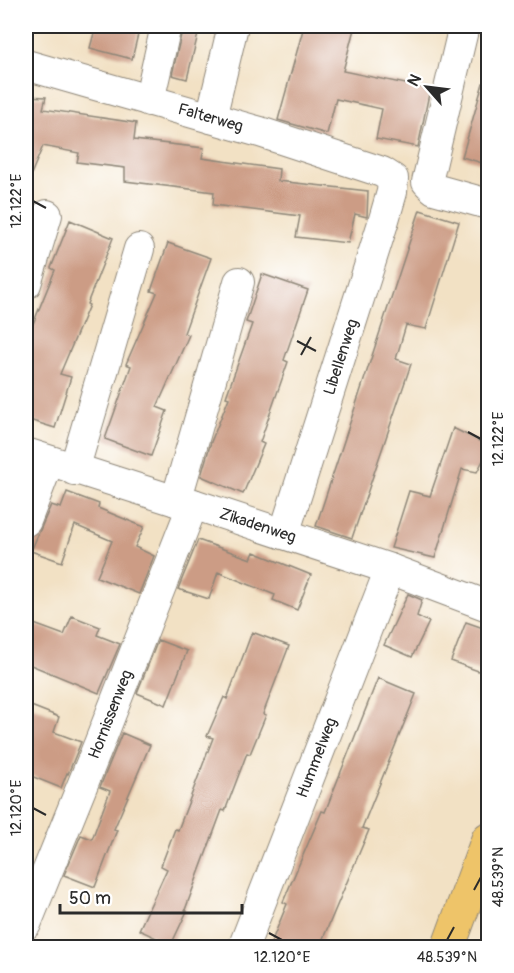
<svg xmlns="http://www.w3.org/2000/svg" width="514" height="973" viewBox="0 0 514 973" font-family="Pangolin,sans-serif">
<rect width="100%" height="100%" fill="#fff"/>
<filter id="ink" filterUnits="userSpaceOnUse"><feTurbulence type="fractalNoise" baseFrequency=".0167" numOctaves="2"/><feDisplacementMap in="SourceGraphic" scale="12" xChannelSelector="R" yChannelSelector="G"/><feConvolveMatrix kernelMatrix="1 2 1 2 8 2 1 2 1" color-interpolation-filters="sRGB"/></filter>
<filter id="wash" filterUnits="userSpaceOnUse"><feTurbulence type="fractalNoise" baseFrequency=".008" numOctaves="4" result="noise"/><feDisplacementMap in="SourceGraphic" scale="24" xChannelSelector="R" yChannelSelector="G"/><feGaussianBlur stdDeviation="1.35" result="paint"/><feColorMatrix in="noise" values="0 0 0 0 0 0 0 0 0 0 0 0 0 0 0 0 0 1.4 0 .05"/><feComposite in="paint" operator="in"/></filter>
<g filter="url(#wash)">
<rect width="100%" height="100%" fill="#f2e1c4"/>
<g id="blocks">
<path fill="#cc9c85" d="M96,26H140L132,59L90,48Z
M183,26H200L187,79L172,75Z
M304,26H339L354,29L343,71L430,89L418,147L376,139L382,109L336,99L327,134L278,120Z
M483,83L489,84V165L462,157Z
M26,96L46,97L43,109L136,123L134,140L204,148L202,158L279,169L278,181L368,191L367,217L355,214L348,243L296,237L300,216L213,205L214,192L125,181V168L77,162L79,153L43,146L26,186Z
M420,210L459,222L426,329L406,325L396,359L411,364L352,538L316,526Z
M70,220L113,238L87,304L89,305L60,374L71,377L55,428L26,419V341L55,270L51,268Z
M168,243L211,258L184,333L189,335L157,407L167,411L151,456L105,439L131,366L126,364L157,293L151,291Z
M262,274L308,290L284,360L288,362L260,442L264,444L243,494L201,476L211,442L229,398L226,397L252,324L246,322Z
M453,428L489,446V449L477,472L462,469L435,558L391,548L409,491L430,496Z
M67,492L99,504L98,508L144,527L135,547L154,556L139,594L97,577L112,541L75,525L62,562L31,551L51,505L61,508Z
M198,540L251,559L254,552L311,575L297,610L273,600L275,595L218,572L209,599L178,589Z
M408,594L422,600L417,616L429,622L412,657L384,645Z
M72,616L100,627L97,635L120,644L99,693L26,663V621L64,635Z
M466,622L489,630V675L451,661Z
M252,632L289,646L263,714L266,715L250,754L247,753L225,811L222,810L185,910L187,911L171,945L139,930L167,869L161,866L175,829L178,830L213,738L207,736L224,697L227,699Z
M158,640L187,651L166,705L137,693Z
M378,678L416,694L362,828L369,830L319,948H269L287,904L283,902L322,811L325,812Z
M26,704L59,717L54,732L81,742L68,774L67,773L61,788L26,774Z
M122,733L150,745L114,829L117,830L95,887L64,875L81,835L92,839L110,791L100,787Z"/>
</g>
</g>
<g filter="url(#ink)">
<use href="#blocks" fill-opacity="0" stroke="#8e8678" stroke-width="1.5"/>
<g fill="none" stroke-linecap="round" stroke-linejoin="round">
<defs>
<g id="minor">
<path d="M464,26L427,182L434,189L488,204"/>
<path id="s1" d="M26,65L260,132L382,172L393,179L392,192L383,223L284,534"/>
<path d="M149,101L166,26"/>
<path d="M211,118L233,26"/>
<path d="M26,284L47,215"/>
<path id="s2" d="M26,453L176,501L193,504L390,569L488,606"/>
<path d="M74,470L139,249"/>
<path d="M176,501L239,282"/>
<path d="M26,521L49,461"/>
<path id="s3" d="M26,924L99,744L193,504"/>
<path id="s4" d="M243,948L390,569"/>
</g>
<path id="major" d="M448,948L488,839"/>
</defs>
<use href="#minor" stroke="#8e8678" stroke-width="32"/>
<use href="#major" stroke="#8e8678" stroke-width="35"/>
<use href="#minor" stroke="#fff" stroke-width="30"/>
<use href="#major" stroke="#eec469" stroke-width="33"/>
</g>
</g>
<path fill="none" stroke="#2b2b2b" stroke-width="2" d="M33,201L46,208M297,341L316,351M301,355L311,337M468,432L481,439M33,808L46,815M474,890L481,877M269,933L282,940M447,940L454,927"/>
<g text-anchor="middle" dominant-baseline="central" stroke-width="5" stroke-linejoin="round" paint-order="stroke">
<g font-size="16" fill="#2b2b2b" stroke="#fff">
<text stroke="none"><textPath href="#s1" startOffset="192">Falterweg</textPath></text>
<text transform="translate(341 357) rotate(-72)">Libellenweg</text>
<text stroke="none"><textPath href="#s2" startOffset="243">Zikadenweg</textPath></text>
<text stroke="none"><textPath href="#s3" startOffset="226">Hornissenweg</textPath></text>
<text stroke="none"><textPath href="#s4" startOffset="204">Hummelweg</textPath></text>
</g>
</g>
<rect width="514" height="973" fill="none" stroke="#fff" stroke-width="66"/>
<g transform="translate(427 87) rotate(298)" stroke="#ffffff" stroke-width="4.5" paint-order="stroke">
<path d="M0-4.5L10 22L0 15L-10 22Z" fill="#2b2b2b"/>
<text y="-9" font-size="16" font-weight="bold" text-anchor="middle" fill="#2b2b2b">N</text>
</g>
<path d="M60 904v9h182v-9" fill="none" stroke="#2b2b2b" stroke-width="3"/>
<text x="69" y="904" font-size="18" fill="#2b2b2b" stroke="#ffffff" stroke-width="4.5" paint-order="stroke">50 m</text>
<rect x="33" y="33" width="448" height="907" fill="none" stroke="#2b2b2b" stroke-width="2"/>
<g font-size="15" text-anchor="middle" fill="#2b2b2b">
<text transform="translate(16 201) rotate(-90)" y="5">12.122°E</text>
<text transform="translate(498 439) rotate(-90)" y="5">12.122°E</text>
<text transform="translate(16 808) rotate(-90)" y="5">12.120°E</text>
<text transform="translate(498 877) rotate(-90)" y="5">48.539°N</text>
<text x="282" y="962">12.120°E</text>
<text x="447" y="962">48.539°N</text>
</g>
</svg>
